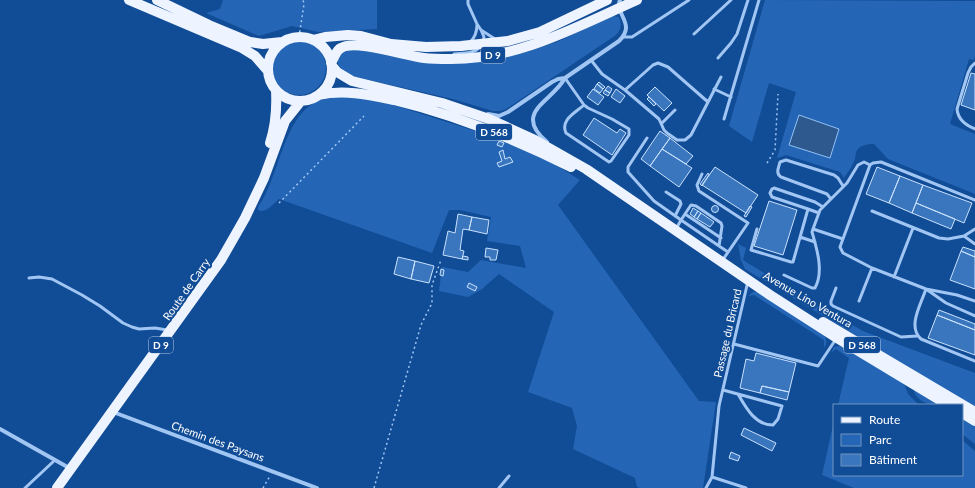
<svg xmlns="http://www.w3.org/2000/svg" width="975" height="488" viewBox="0 0 975 488" font-family="Lato,sans-serif">
<rect width="100%" height="100%" fill="#114c96"/>
<path fill="#2466b5" d="M223,0H377V29L318,32L292,26L259,36L206,13L220,9Z
M765,0L975,1V55L974,60L969,59L950,124L975,134V194L888,159L874,144C867,144 859,145 856,152C855,155 856,158 854,161C852,167 847,173 844,178L840,172L786,155L777,158L796,92L769,83L752,142L729,126Z
M612,16L619,17C622,25 621,29 616,35L506,109L500,111H493L453,99L352,76L341,69L338,64V58L341,53L346,49H358L413,61L437,63L519,54L557,42Z
M272 68a27 27 0 1 1 54 0a27 27 0 1 1-54 0Z
M346,96L381,101L494,137L551,162L580,180L558,205L699,401L716,402L703,488H640L637,487L635,478L573,449L577,426L572,408L528,392L554,312L499,274L482,289L468,297L439,291L442,267L468,272L481,260L526,268L520,246L487,241L491,217L460,210H449L432,253L279,199C273,204 266,214 258,210V207C280,178 283,112 321,100C329,98 338,97 346,96Z
M738,244L746,248L743,260L813,303L863,331L975,373V407L745,269L741,260Z
M753,292H759L824,335C827,340 827,343 824,348V340L754,295L748,296Z
M839,346L847,348L900,380L905,386L908,394L919,405H838L849,358L836,349L831,353L834,347Z
M915,390L940,405C929,405 920,403 914,392Z
M962,418L975,426V444L962,434Z
M834,421V475H962V440L975,451V488H854L822,475Z"/>
<path fill="#2e598f" stroke="#92c1f6" d="M799,115L839,129L830,158L789,145Z"/>
<path fill="#3a76be" stroke="#c9e1fd" d="M971,73L975,74V110L961,105Z
M599,82L605,87L603,89L597,84Z
M597,84L603,89L600,93L594,89Z
M608,86L612,89L610,93L605,90Z
M655,87L672,103L664,111L647,95Z
M593,89L604,97L598,105L587,97Z
M616,89L625,96L620,103L611,97Z
M605,90L610,93L608,96L603,93Z
M649,97L656,104L654,106L647,99Z
M594,118L617,133L620,129L626,133L612,155L583,135Z
M660,131L670,138L650,166L641,159Z
M670,138L693,156L686,164L662,149Z
M499,141L504,143L502,147L497,145Z
M662,149L692,168L679,187L650,166Z
M503,150L505,159L510,157L513,162L499,167L497,163L502,161L499,152Z
M715,167L758,195L746,213L702,185Z
M877,167L900,176L889,203L866,194Z
M708,173L709,175L702,186L700,184Z
M900,176L923,185L912,213L889,203Z
M923,185L972,203L964,223L916,203Z
M769,201L797,210L783,255L754,246Z
M916,203L955,219L951,229L912,213Z
M711.5 209a3.5 3.5 0 1 1 7 0a3.5 3.5 0 1 1-7 0Z
M750,206L752,207L746,217L744,216Z
M693,208L698,211L694,217L690,214Z
M698,211L701,213L697,219L694,217Z
M701,213L714,222L710,227L697,219Z
M458,214L472,217L469,230L463,229L460,250L464,251L462,259L443,255L448,231L455,233Z
M472,217L489,220L487,234L469,230Z
M963,247L975,251V257L961,251Z
M486,248L498,250L496,260H490V257H485Z
M961,251L975,257V289L950,280Z
M463,256L468,257V260L462,259Z
M398,257L415,261L411,279L394,274Z
M415,261L434,266L429,283L411,279Z
M441,269L444,270L443,276L440,275Z
M469,283L477,287L475,291L467,287Z
M939,310L975,324V330L937,315Z
M937,315L975,330V355L928,338Z
M756,353L796,363L789,392L762,386L760,393L740,388L746,359L754,361Z
M762,386L789,392L787,400L760,393Z
M744,428L776,443L772,451L741,435Z
M731,452L740,456L738,461L729,458Z"/>
<g fill="none" stroke-linecap="round" stroke-linejoin="round">
<path stroke="#a1c6f3" stroke-width="1.5" stroke-dasharray="2 3" stroke-linecap="butt" d="M299,37L304,4L303,0
M767,163L775,150L778,94
M279,203L364,116
M263,488L270,476
M374,488L421,325L432,303V285L441,260"/>
<path stroke="#a1c6f3" stroke-width="3" d="M468,0V4L477,24
M481,30L484,37L483,42
M694,34L731,0
M623,37H632L689,0
M470,42C476,37 477,31 477,24L481,30L495,39
M454,54C462,53 474,54 480,47
M718,58L731,43L737,34L748,0
M591,60L602,74L625,90L659,119L664,130L667,133L677,140H685L691,135L721,77
M975,63L971,67L968,73L957,109C958,120 966,125 975,129
M565,78L584,105C575,113 560,120 566,133L609,162L611,161L629,135V129L612,119L588,108L584,105
M714,89L731,97
M625,90L653,65L658,63L668,67L708,102
M724,119L759,0
M662,123L675,110
M647,138L628,167V172L654,201L681,220L676,229
M702,174L697,185L699,191L748,223L722,261
M666,192L680,201L681,204L675,216
M831,199L827,194L781,177C775,173 779,167 780,162L786,160L834,175L838,178L843,186
M975,200L881,162L873,163L870,165L840,247L843,253L872,268L926,289L957,295L975,301
M808,209L819,213
M872,211L939,238L948,239L964,236
M685,214L721,238
M757,229L751,250L791,262H793L808,209L772,197L770,193L772,189L774,188L815,202L823,207
M975,229L964,236L975,244
M800,237L815,242
M843,239L813,229L820,210L847,183L858,165L864,162L870,165
M719,246L681,220L691,205L696,206L721,223L722,226L719,246L728,252
M784,275L812,288H815C824,272 817,249 812,232L813,229
M894,277L913,228
M29,278L39,277L52,279L82,295L100,306L123,323L132,327L139,329L155,328L167,330
M836,288L831,301V304L833,306L901,337L917,336
M859,301L872,268
M975,316L946,303L926,289C921,304 907,327 921,339L975,361
M734,344L818,366L836,339
M723,390L782,406L778,419L773,425C755,425 746,408 738,394
M712,477L746,488
M25,488L55,460
M499,488L509,476
M706,488L712,477L719,406L748,281"/>
<path stroke="#a1c6f3" stroke-width="4" d="M488,114L499,116L508,112L552,82L558,79L565,78L619,41C637,24 614,14 620,0
M547,142C512,112 552,102 565,78
M113,412L317,488
M0,429L71,469"/>
<path stroke="#edf4ff" stroke-width="10" d="M129,0L242,48L255,56L268,71
M157,0L209,25L250,42L263,44L282,42
M268 69a32 32 0 1 1 64 0a32 32 0 1 1-64 0Z
M313,40L325,37L348,35L361,36L391,44L426,47L461,46L508,41L540,32L607,0
M331,63C334,58 336,50 341,48C355,39 406,56 424,58C433,59 442,59 451,59C520,59 576,27 637,0
M332,66L337,72L352,81L442,103L489,119L535,140L586,169L770,295L837,338L948,405
M319,95C344,89 370,95 394,100C456,115 515,139 571,167
M270,143C276,125 277,109 276,90
M823,322L975,412
M962,413L975,421
M57,488L221,260L245,218L264,178L285,121L301,101"/>
</g>
<g text-anchor="middle" dominant-baseline="central" stroke-width="4" stroke-linejoin="round" paint-order="stroke">
<g fill="#114c96" stroke="#b8c9e0" stroke-width="1">
<rect x="481" y="47" width="24" height="16" rx="3"/>
<rect x="476" y="124" width="36" height="16" rx="3"/>
<rect x="149" y="337" width="24" height="16" rx="3"/>
<rect x="844" y="337" width="36" height="16" rx="3"/>
</g>
<g font-size="10" font-weight="bold" fill="#fff">
<text x="493" y="55">D 9</text>
<text x="494" y="132">D 568</text>
<text x="161" y="345">D 9</text>
<text x="862" y="345">D 568</text>
</g>
<g font-size="11" fill="#fff" stroke="#114c96">
<text transform="translate(186 289) rotate(-55)">Route de Carry</text>
<text transform="translate(808 299) rotate(30)">Avenue Lino Ventura</text>
<text transform="translate(727 333) rotate(-77)">Passage du Bricard</text>
<text transform="translate(218 441) rotate(20)">Chemin des Paysans</text>
</g>
</g>
<rect x="833" y="404" width="130" height="72" fill="#114c96" stroke="#7094c0"/>
<rect x="841" y="417" width="20" height="6" fill="#edf4ff" stroke="#7094c0"/>
<text x="869" y="424" font-size="12" fill="#ffffff">Route</text>
<rect x="841" y="434" width="20" height="12" fill="#2466b5" stroke="#7094c0"/>
<text x="869" y="444" font-size="12" fill="#ffffff">Parc</text>
<rect x="841" y="454" width="20" height="12" fill="#3a76be" stroke="#7094c0"/>
<text x="869" y="464" font-size="12" fill="#ffffff">Bâtiment</text>
</svg>
